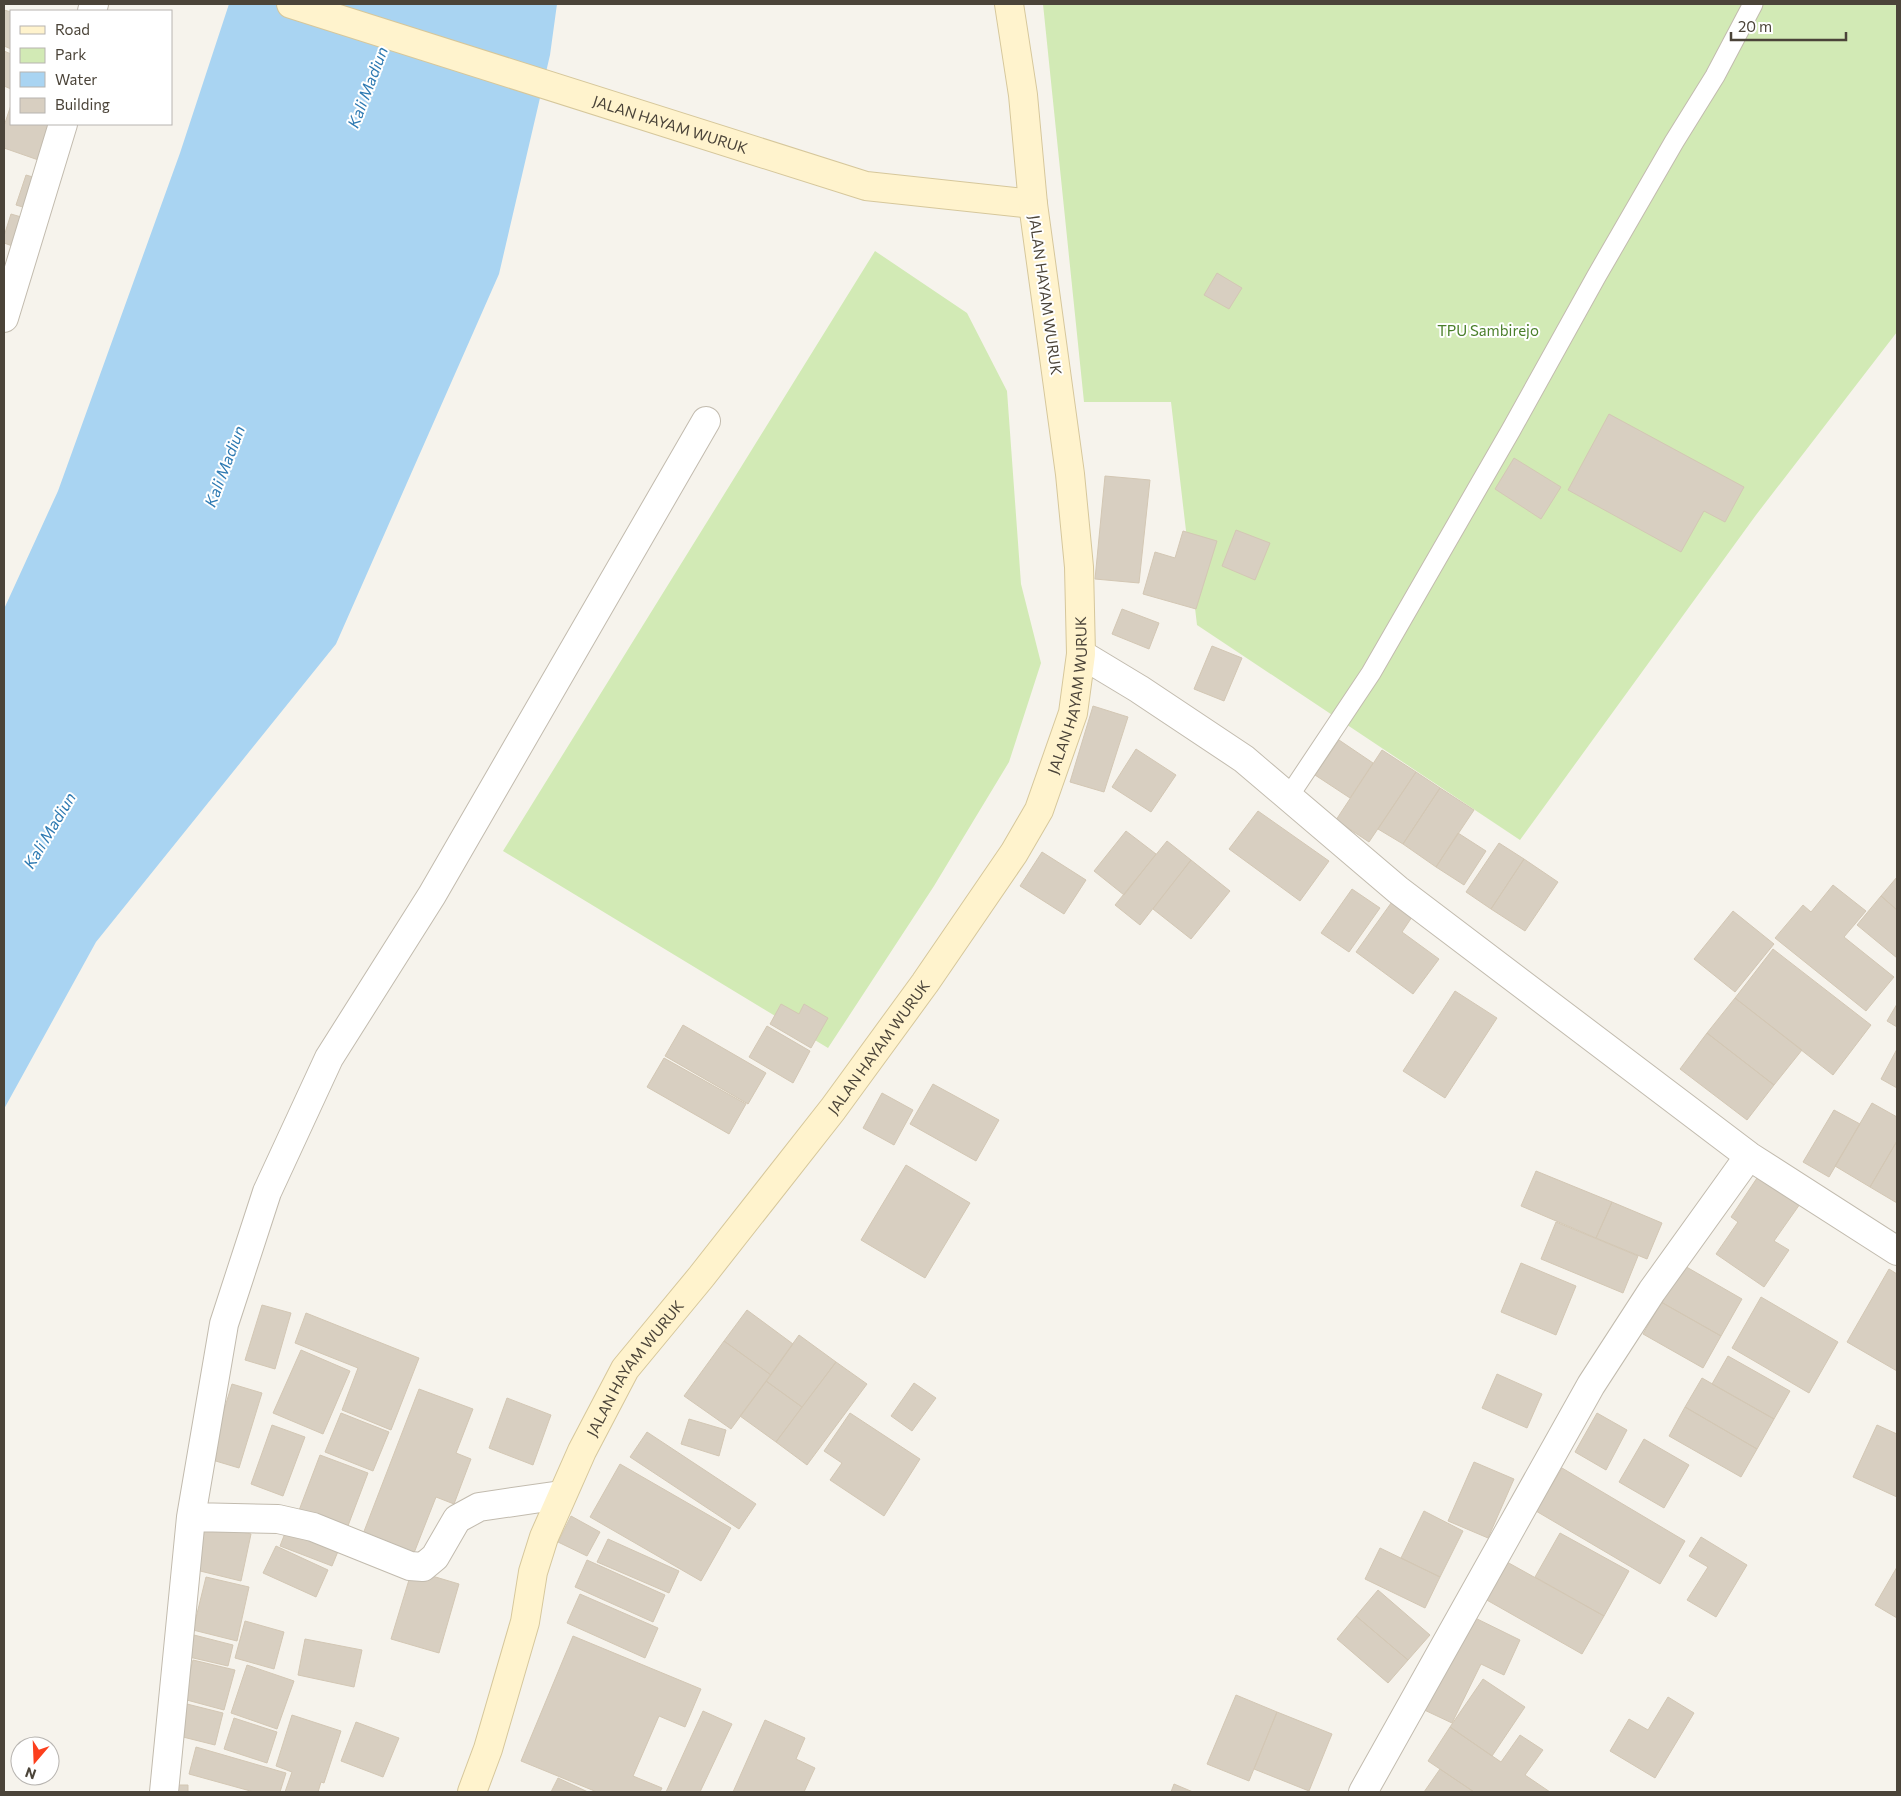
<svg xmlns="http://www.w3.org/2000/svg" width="1901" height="1796" viewBox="0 0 1901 1796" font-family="Commissioner,sans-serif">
<rect width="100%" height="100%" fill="#f6f3ec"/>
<path fill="#d2eab5" d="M1043,4H1897V332L1756,515L1520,840L1197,625L1171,402H1084Z
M875,251L967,313L1007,391L1021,584L1041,663L1009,762L934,886L828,1048L503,851Z"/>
<path fill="#a9d4f2" d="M229,4H557L550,55L499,274L336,644L96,942L4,1109V609L58,491L180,153Z"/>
<path fill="#d8cfc1" stroke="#d3c7b4" d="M4,10L11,12V49L4,46Z
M4,51L11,54V89L4,86Z
M11,105V124H60L47,163L4,148V126Z
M26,175L43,180L33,210L16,205Z
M11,214L28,219L18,248L4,243V236Z
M1217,273L1242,288L1229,309L1204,295Z
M1609,414L1744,487L1725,522L1704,511L1681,552L1568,490Z
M1514,458L1561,487L1541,519L1495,489Z
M1105,476L1150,480L1139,583L1095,579Z
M1236,530L1270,543L1255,580L1222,566Z
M1183,531L1217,541L1196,609L1143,594L1155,552L1175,558Z
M1122,609L1159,623L1149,649L1112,634Z
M1212,646L1242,658L1224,701L1194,689Z
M1093,706L1128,717L1104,792L1070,782Z
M1339,740L1373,763L1350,798L1315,775Z
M1136,749L1176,775L1151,812L1112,787Z
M1382,750L1416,772L1369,842L1336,820Z
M1416,772L1440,788L1403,844L1378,829Z
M1440,788L1474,810L1436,867L1403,844Z
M1258,811L1329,861L1300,901L1229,849Z
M1126,831L1156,854L1124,895L1094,871Z
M1458,833L1486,851L1464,885L1436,867Z
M1167,841L1191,860L1140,925L1115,905Z
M1499,843L1524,859L1491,909L1466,892Z
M1042,852L1086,880L1064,914L1020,886Z
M1524,859L1558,882L1525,931L1491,909Z
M1191,860L1230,891L1191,939L1153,909Z
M1897,877V910L1881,896Z
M1833,885L1866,911L1844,937L1894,977L1866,1011L1775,938L1803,905L1811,912Z
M1352,889L1380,908L1349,952L1321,933Z
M1881,896L1897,910V958L1857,925Z
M1394,899L1414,914L1402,932L1439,959L1413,994L1356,952Z
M1733,911L1774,944L1735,992L1694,959Z
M1773,949L1871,1025L1833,1075L1735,998Z
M1455,991L1497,1018L1445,1098L1403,1071Z
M1735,998L1802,1050L1774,1085L1707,1033Z
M781,1004L799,1014L804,1004L828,1018L811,1048L770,1024Z
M1897,1004V1027L1887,1021Z
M683,1025L766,1073L748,1104L665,1056Z
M767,1026L810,1051L793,1083L749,1057Z
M1707,1033L1774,1085L1747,1120L1680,1069Z
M1897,1049V1088L1881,1079Z
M664,1058L746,1104L729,1134L647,1087Z
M933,1084L999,1120L976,1161L910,1124Z
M882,1093L913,1110L894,1145L863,1128Z
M1872,1103L1897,1117V1141L1870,1187L1835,1166Z
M1834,1110L1860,1124L1829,1177L1803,1162Z
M1897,1141V1203L1870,1187Z
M906,1165L970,1203L925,1278L861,1240Z
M1536,1171L1612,1202L1596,1238L1521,1206Z
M1759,1175L1800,1204L1774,1241L1789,1250L1764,1287L1716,1254L1738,1222L1731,1217Z
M1612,1202L1662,1223L1647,1259L1596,1238Z
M1556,1222L1638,1256L1623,1293L1541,1259Z
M1521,1263L1576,1286L1556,1335L1501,1312Z
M1683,1265L1742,1299L1721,1336L1661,1302Z
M1889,1269L1897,1274V1371L1847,1342Z
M1761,1297L1838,1342L1809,1393L1732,1348Z
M1661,1302L1721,1336L1703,1368L1643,1334Z
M262,1305L291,1313L275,1369L245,1360Z
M747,1310L793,1344L771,1375L724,1341Z
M306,1313L419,1358L391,1430L342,1410L358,1368L295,1343Z
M799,1335L836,1362L802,1407L766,1381Z
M724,1341L771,1375L731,1429L684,1396Z
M301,1350L350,1371L323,1434L273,1413Z
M1728,1356L1790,1391L1774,1419L1712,1384Z
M836,1362L867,1384L807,1465L776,1442Z
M1497,1374L1542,1394L1527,1428L1482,1408Z
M1702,1378L1774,1419L1757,1449L1685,1407Z
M766,1381L802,1407L776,1442L740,1416Z
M914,1383L936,1398L912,1431L891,1416Z
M232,1384L262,1393L239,1468L209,1459Z
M419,1389L473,1409L456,1453L471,1459L454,1504L436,1497L414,1553L363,1534Z
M507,1398L551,1415L533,1465L489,1448Z
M1685,1407L1757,1449L1741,1477L1669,1436Z
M341,1413L389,1432L373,1471L325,1452Z
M850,1413L920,1459L884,1516L830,1480L842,1463L824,1451Z
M1597,1413L1627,1430L1606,1470L1575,1452Z
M689,1419L726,1430L719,1456L681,1444Z
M272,1425L305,1437L283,1496L251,1484Z
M1877,1425L1897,1434V1497L1853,1477Z
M647,1432L756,1504L739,1529L630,1457Z
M1644,1439L1689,1465L1664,1508L1619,1482Z
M320,1455L368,1473L346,1531L298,1513Z
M1474,1462L1514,1479L1488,1538L1448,1521Z
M620,1464L731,1528L701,1581L590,1517Z
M1562,1468L1685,1541L1660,1584L1536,1511Z
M1424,1511L1463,1531L1440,1577L1401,1558Z
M571,1516L600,1532L587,1556L558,1542Z
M289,1523L341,1544L332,1566L280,1546Z
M206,1524L251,1534L241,1581L196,1570Z
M1560,1533L1629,1571L1604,1616L1535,1577Z
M1701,1537L1747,1565L1716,1617L1687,1600L1708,1567L1689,1556Z
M608,1539L679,1571L669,1593L597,1562Z
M276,1546L328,1570L316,1597L263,1573Z
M1380,1548L1440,1577L1425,1608L1365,1579Z
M587,1560L665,1595L653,1622L575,1587Z
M1507,1562L1604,1616L1582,1654L1485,1599Z
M1897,1567V1618L1875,1605Z
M412,1570L459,1584L439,1653L391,1639Z
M206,1577L249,1587L237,1641L193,1630Z
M1378,1590L1430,1635L1408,1660L1356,1616Z
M580,1594L658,1628L645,1658L567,1623Z
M1465,1613L1520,1640L1504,1675L1481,1664L1452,1723L1418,1707Z
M1356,1616L1408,1660L1388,1683L1337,1639Z
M245,1621L284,1632L274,1669L235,1658Z
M194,1635L233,1645L228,1666L189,1657Z
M573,1636L701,1689L685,1727L659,1716L633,1776L662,1788L660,1792H597L521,1761Z
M305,1639L362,1650L354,1687L298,1675Z
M193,1660L235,1670L224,1710L183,1699Z
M247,1665L294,1681L277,1729L231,1713Z
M1483,1679L1525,1707L1492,1756L1450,1727Z
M1236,1695L1277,1712L1249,1781L1207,1764Z
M1668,1697L1694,1713L1655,1778L1610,1751L1629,1719L1648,1730Z
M187,1704L223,1713L215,1745L179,1736Z
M703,1711L732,1724L700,1792H666Z
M1277,1712L1332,1734L1309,1791L1254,1769Z
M292,1715L341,1731L324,1783L321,1782L318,1792H285L292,1772L276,1766Z
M234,1718L277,1732L267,1763L224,1749Z
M765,1720L805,1738L796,1759L815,1768L804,1792H733Z
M356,1722L399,1738L383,1777L341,1761Z
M1450,1727L1501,1762L1520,1735L1543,1750L1525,1775L1550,1792H1474L1428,1761Z
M196,1747L286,1773L280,1792H254L189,1774Z
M1440,1769L1474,1792H1424Z
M558,1778L588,1792H551Z
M1174,1784L1193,1792H1171Z
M170,1785H188V1792H170Z"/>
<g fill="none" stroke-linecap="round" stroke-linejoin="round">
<defs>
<path id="lane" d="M1289,796L1371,673L1511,430L1596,277L1674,142L1715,76L1753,4"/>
<path id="street" d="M92,11L94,4
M4,318L63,124
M1081,654L1139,689L1244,759L1398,890L1749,1156L1897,1251
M191,1517L278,1519L313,1527L410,1566L423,1567L435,1557L457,1519L479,1507L561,1495
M164,1792L191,1517L224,1324L267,1192L329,1058L432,895L706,421
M1363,1792L1591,1385L1652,1291L1749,1156"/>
<g id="secondary">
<path id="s1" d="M291,4L866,186L1033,204"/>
<path id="s2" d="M472,1792L488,1749L525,1622L533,1572L544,1537L582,1451L625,1369L701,1277L833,1109L925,983L1014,853L1039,810L1073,713L1081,654L1079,567L1070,474L1033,204L1023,95L1009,4"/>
</g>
</defs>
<use href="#lane" stroke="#c2bbae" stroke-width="21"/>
<use href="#street" stroke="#c2bbae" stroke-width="30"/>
<use href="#secondary" stroke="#d6c79b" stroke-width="30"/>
<use href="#lane" stroke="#fff" stroke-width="19"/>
<use href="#street" stroke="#fff" stroke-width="28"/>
<use href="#secondary" stroke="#fff3cd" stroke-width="28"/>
</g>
<g text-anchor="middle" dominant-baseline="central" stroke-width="4" stroke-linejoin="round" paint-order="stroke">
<g font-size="15" fill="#4b4439" stroke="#fff">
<text stroke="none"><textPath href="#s1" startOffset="398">JALAN HAYAM WURUK</textPath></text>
<text transform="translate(1046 295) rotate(82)">JALAN HAYAM WURUK</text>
<text stroke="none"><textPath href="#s2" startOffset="1268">JALAN HAYAM WURUK</textPath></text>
<text stroke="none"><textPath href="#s2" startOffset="862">JALAN HAYAM WURUK</textPath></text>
<text stroke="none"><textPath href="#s2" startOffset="458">JALAN HAYAM WURUK</textPath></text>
</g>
<g font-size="15" fill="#4a7f2a" stroke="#fff">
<text x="1488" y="330">TPU Sambirejo</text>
</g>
<g font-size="16" font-style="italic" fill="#2e7ab2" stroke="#fff">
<text transform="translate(367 87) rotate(-69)">Kali Madiun</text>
<text transform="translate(224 466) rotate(-69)">Kali Madiun</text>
<text transform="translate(49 830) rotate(-59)">Kali Madiun</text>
</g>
</g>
<rect width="1901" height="1796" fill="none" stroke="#4b4439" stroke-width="10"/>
<rect x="10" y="10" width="162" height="115" fill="#ffffff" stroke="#b7b4b0"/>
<rect x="20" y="26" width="25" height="8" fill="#fff3cd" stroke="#b7b4b0"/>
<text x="55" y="35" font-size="15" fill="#4b4439">Road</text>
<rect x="20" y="48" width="25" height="15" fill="#d2eab5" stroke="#b7b4b0"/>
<text x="55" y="60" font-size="15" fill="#4b4439">Park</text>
<rect x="20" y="72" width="25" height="15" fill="#a9d4f2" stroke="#b7b4b0"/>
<text x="55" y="85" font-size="15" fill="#4b4439">Water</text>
<rect x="20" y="98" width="25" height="15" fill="#d8cfc1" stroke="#b7b4b0"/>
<text x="55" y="110" font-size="15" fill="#4b4439">Building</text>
<g transform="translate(35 1761) rotate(199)"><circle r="24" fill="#ffffff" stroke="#b7b4b0"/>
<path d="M0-4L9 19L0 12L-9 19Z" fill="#fc3f1d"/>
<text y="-8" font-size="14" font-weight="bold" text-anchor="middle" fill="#4b4439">N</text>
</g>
<path d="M1731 32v8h115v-8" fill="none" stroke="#4b4439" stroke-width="2.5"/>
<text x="1738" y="32" font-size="15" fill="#4b4439" stroke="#ffffff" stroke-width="4" paint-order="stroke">20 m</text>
</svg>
